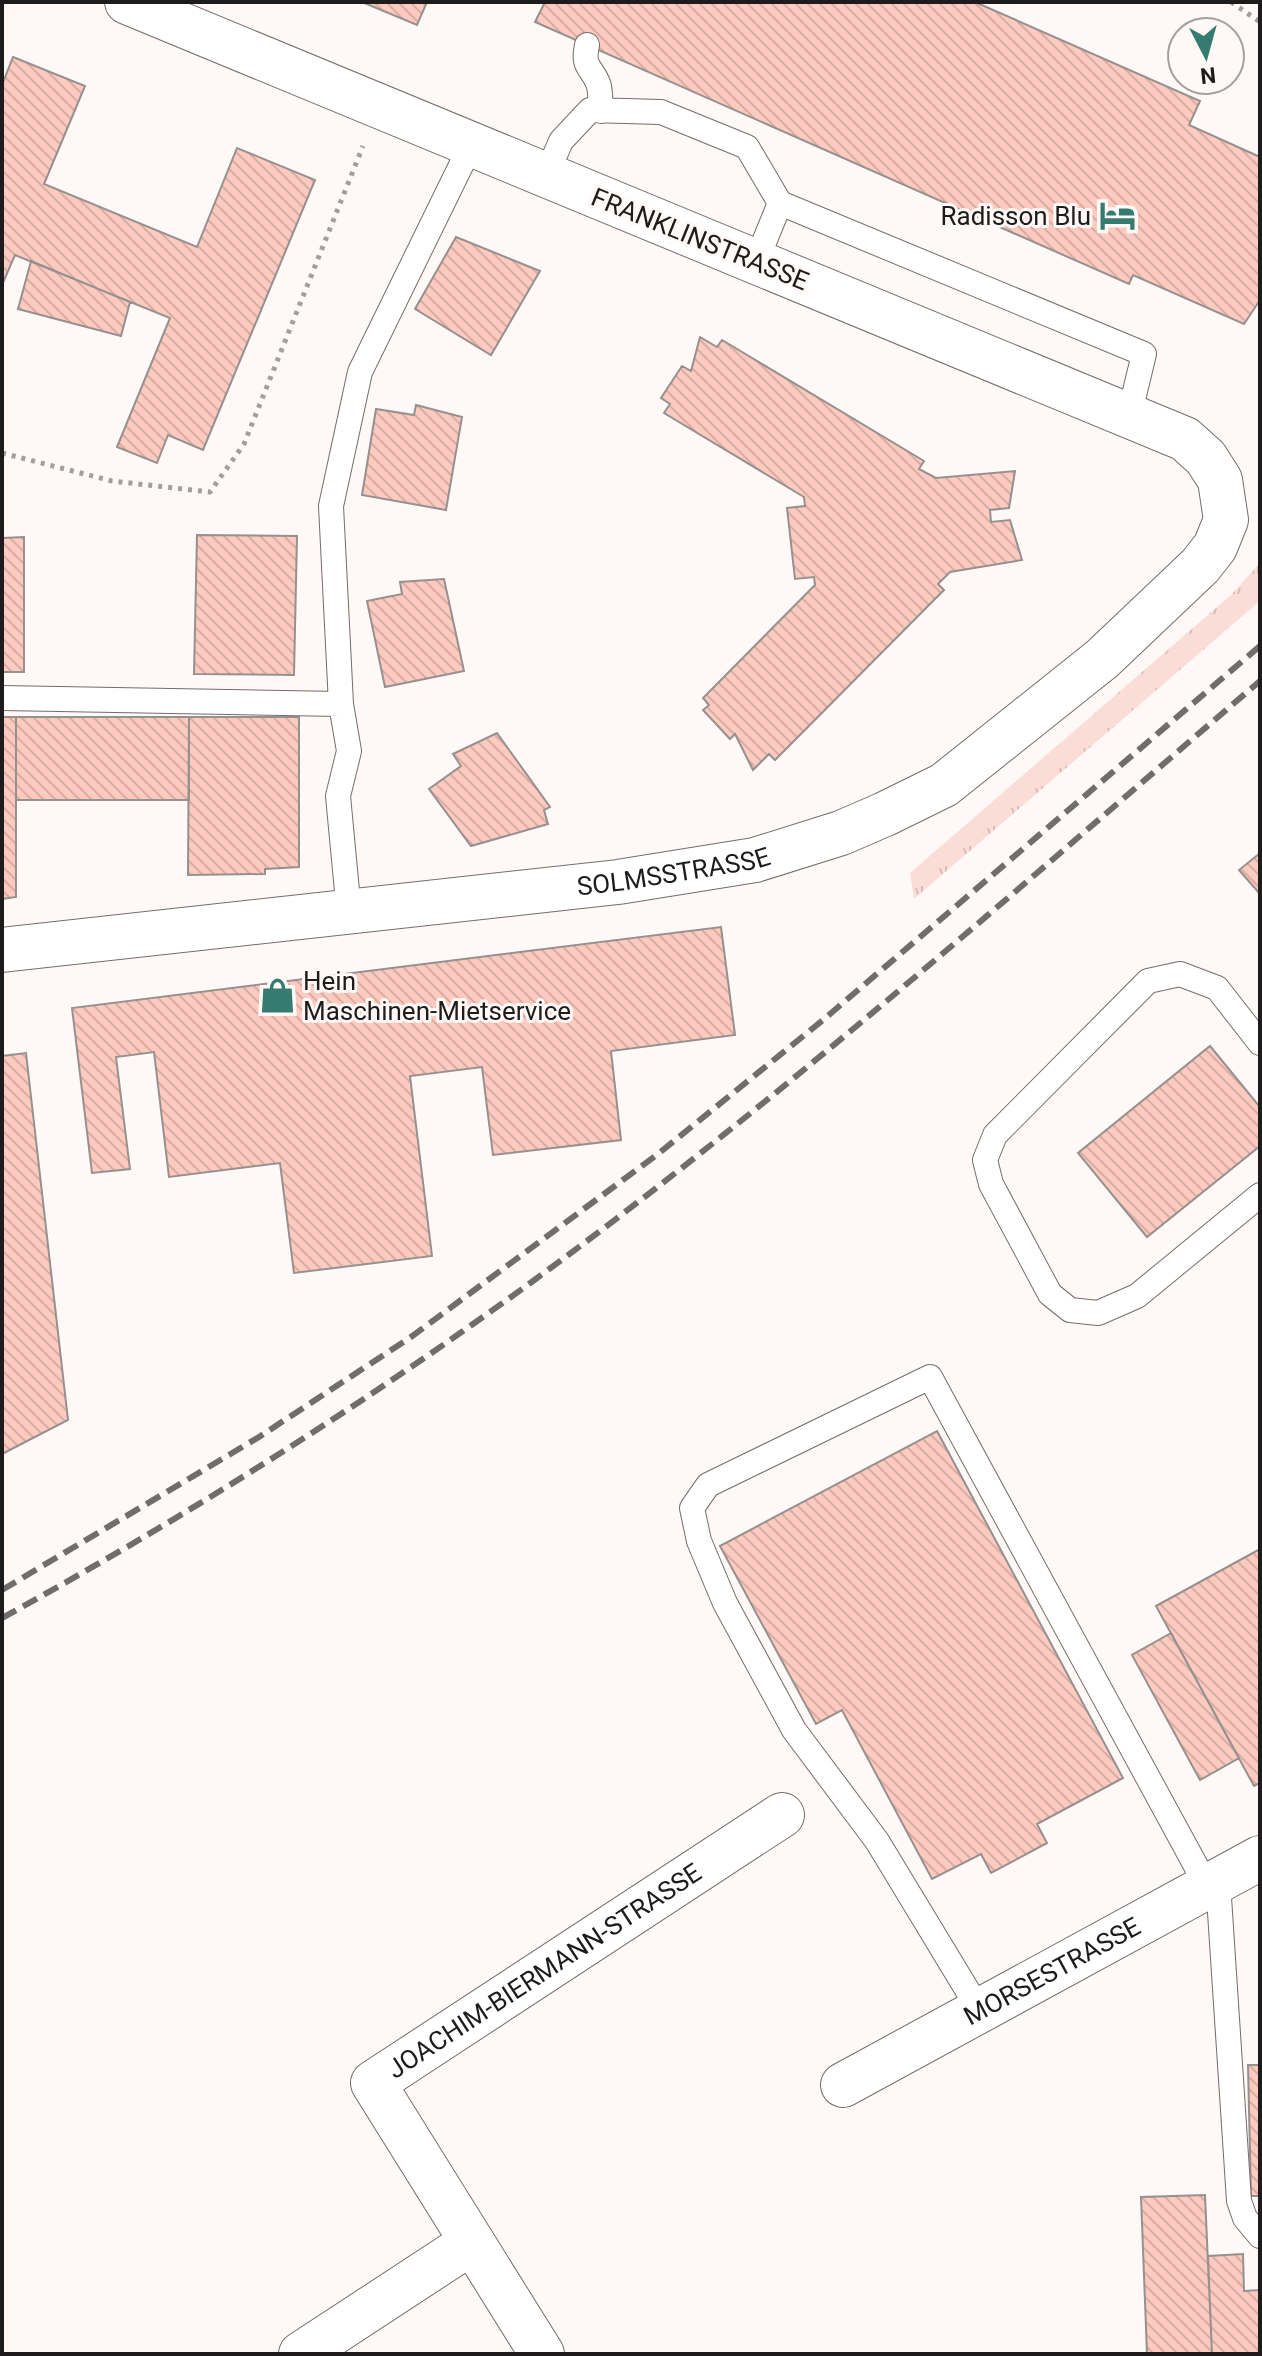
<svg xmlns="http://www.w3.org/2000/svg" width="1262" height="2356" viewBox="0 0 1262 2356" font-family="Roboto,sans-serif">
<defs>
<pattern id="grass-tufts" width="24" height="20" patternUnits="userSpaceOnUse" patternTransform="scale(2)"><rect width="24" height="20" fill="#fbddd7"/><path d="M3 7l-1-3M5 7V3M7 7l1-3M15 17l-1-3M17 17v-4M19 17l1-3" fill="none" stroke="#d7bdb8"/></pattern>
<pattern id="building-back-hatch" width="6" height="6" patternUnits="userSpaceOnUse" patternTransform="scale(2)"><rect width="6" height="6" fill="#fdcabf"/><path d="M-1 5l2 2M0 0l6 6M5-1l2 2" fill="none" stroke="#d8ada4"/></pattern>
</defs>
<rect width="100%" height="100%" fill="#fef9f7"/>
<path fill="url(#grass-tufts)" d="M1260,563V601L914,899L910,873L1231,595Z"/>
<path fill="url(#building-back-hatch)" stroke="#96908f" stroke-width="2" d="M362,2H427L417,25Z
M545,2H975L1200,101L1189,125L1260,157V300L1244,324L1133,275L1129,284L535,22Z
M13,57L85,86L44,184L197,247L237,148L315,180L203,450L168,435L157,463L117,447L170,318L15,255L2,285V85Z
M456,237L540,271L491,355L415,309Z
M31,261L130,302L121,336L18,309Z
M700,337L717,347L722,340L924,461L919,469L936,478L1015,471L1009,508L990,510L991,522L1010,520L1022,560L950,572L938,584L944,590L775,760L769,754L753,770L735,734L730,739L703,710L709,705L703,698L815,585L814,577L795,579L787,508L805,506L804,497L664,413L670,404L661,398L682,366L691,371Z
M416,405L462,417L446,510L362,495L376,409L414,415Z
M197,535L297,536L294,675L194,674Z
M24,537V672H2V538Z
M444,579L464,671L385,687L367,601L402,594L400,582Z
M2,717H16V897L2,899Z
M16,717H189V800H16Z
M189,717H299V867L265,869V874L188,875Z
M497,733L550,807L544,810L548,824L471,846L429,789L461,766L453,754Z
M1260,853V894L1239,870Z
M721,927L735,1035L611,1051L621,1140L493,1155L482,1067L410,1076L432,1256L294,1273L280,1163L169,1177L154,1052L116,1057L130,1169L92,1173L72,1008Z
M1210,1046L1260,1107V1146L1147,1237L1078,1153Z
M26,1053L68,1420L2,1454V1056Z
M937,1431L1123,1778L1037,1824L1047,1843L991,1873L981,1854L932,1879L842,1710L816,1724L720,1546Z
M1260,1549V1783L1254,1786L1156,1606Z
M1171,1633L1239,1758L1200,1780L1132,1655Z
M1248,2065H1260V2196H1251Z
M1205,2195L1212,2354H1147L1141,2197Z
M1243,2254L1244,2291L1260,2290V2354H1212L1208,2256Z"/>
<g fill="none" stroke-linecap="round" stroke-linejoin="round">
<defs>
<path id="lane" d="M587,45C582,68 591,66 598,83C601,90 600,103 601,111
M546,176L561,141L590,110L661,112L747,147L780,203L1144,354L1129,416
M756,262L780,203
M2,698L341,704
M349,912L338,796L349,751L341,704L331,506L360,372L471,145
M1260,1043L1217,988L1180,974L1148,981L995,1135L985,1160L991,1184L1050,1294L1070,1310L1098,1313L1137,1296L1260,1195
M1218,1882L1239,2201L1245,2218L1260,2236
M980,2011L877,1841L794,1730L725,1603L699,1541L692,1508L708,1485L930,1377L1208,1888"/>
<g id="street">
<path id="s1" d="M2,950L618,882L755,860L841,833L885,814L944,785L1102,659L1200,566L1215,547L1226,520L1220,480L1206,458L1185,439L127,2"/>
<path id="s2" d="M843,2085L1260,1858"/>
<path d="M301,2354L472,2242"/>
<path id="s3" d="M542,2354L373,2083L782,1815"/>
</g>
</defs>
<use href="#lane" stroke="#736d6c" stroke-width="26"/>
<use href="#street" stroke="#736d6c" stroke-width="46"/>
<path stroke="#a29e9d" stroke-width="5" stroke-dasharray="4 6" stroke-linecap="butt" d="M1231,2L1260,22
M2,453L112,481L210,492L244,444L363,146"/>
<use href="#lane" stroke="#fff" stroke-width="24"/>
<use href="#street" stroke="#fff" stroke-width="44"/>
<path stroke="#706d6c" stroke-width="6" stroke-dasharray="16 8" stroke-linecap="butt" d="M2,1590L259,1437L411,1337L658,1154L823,1020L1260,646
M2,1618C191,1514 374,1398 548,1270C796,1087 1026,881 1260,681"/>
</g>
<defs>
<symbol id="hotel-bare" viewBox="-9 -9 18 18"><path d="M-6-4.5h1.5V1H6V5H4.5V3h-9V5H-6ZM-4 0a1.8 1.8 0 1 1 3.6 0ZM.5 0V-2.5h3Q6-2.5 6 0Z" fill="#367b70" stroke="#fef9f7" stroke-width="2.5" paint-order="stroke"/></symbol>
<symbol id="shop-bare" viewBox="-9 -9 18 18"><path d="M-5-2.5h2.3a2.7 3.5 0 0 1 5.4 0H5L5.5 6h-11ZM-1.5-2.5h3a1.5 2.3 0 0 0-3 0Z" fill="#367b70" stroke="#fef9f7" stroke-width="2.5" paint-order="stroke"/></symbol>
</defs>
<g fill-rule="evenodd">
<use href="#hotel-bare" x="1092" y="190" width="51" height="51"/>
<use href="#shop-bare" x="252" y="970" width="51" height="51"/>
</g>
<g text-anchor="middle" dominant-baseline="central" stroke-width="6" stroke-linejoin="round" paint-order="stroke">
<g font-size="26" fill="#1d1b1b" stroke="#fef9f7" text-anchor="end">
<text x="1091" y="216">Radisson Blu</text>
<text x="303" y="981" text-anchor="start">Hein<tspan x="303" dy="30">Maschinen-Mietservice</tspan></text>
</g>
<g font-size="26" fill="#1d1b1b" stroke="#fef9f7">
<text transform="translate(700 239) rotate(22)">FRANKLINSTRASSE</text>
<text stroke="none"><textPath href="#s1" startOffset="676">SOLMSSTRASSE</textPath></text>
<text stroke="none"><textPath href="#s3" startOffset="524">JOACHIM-BIERMANN-STRASSE</textPath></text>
<text stroke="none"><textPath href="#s2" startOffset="238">MORSESTRASSE</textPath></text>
</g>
</g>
<rect width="1262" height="2356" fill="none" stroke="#1d1b1b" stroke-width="8"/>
<g transform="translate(1206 56) rotate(174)"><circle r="38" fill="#fef9f7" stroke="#a4a09f" stroke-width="2"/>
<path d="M0-6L14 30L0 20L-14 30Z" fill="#367b70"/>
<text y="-12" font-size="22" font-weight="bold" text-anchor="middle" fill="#1d1b1b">N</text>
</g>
</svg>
